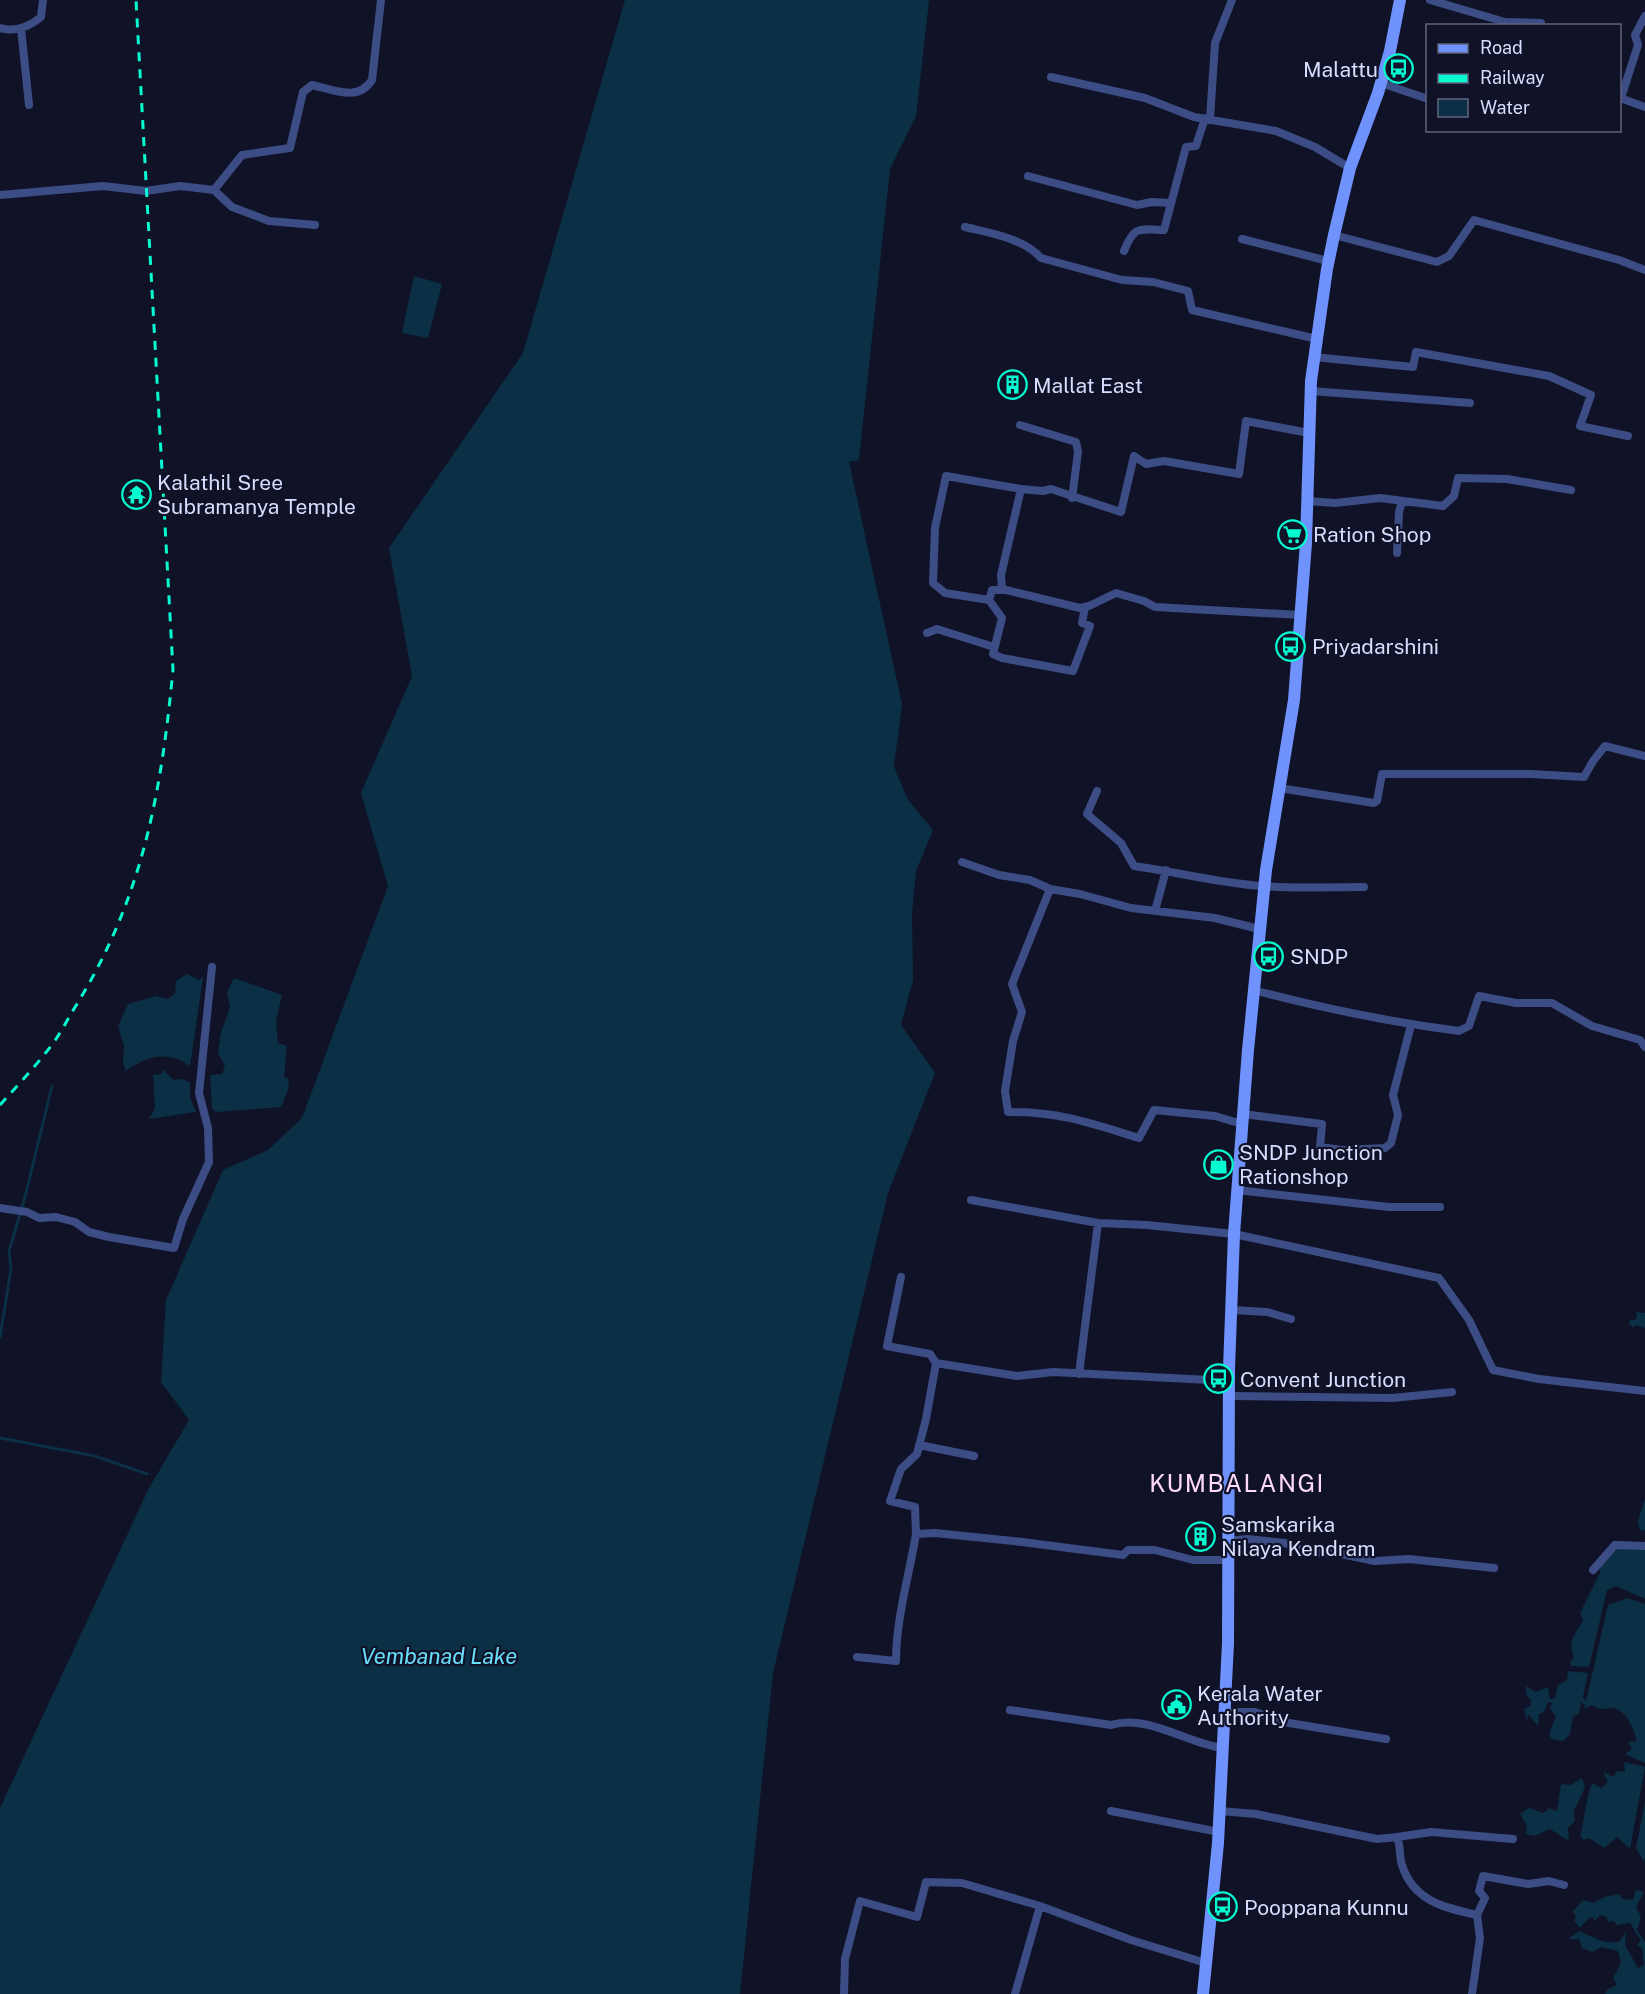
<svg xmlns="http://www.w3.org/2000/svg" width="1645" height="1994" viewBox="0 0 1645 1994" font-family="'Public Sans',sans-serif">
<rect width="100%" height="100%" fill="#101227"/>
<path fill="#0b3045" d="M625,0H929L916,116L890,169L859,460L849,462L902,704L894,767L908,800L933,830L916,871L912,913L913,980L901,1025L935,1073L888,1193L773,1673L740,1994H0V1808L148,1490L189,1420L161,1382L166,1300L223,1170L268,1150L302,1118L388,886L361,793L412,676L389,548L523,353Z
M414,276L442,284L428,338L402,333Z
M187,974L199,980L203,977L190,1066C167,1050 147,1056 126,1071L123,1063L124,1046L118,1026L128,1004L156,996L167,999L175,994L176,981Z
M234,978L282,995L276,1021L278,1043L287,1046L284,1077L289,1079L288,1090L281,1107L216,1112L212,1108L210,1075L222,1074L225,1066L218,1053L221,1032L230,1008L227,992Z
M164,1070L173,1080L183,1079L190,1083V1097L196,1112L149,1119L155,1108L153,1075L161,1074Z
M1636,1312L1645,1313V1328L1635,1325L1634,1328L1629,1324L1630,1320H1635L1637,1317Z
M1645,1499V1530L1640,1531L1638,1521Z
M1618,1549H1645V1599L1616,1586L1607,1590L1589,1667L1571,1666L1570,1662L1574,1657C1567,1643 1575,1633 1583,1621L1580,1613L1600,1573L1599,1565Z
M1627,1598L1645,1604V1763L1625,1754L1632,1749L1628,1742L1637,1741C1634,1730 1626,1707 1610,1708C1601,1709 1600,1710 1592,1705L1584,1709L1585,1705L1581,1702L1579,1714L1573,1716L1570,1734L1563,1741L1551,1739L1549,1733L1556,1717L1550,1708L1552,1703L1548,1702L1544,1712L1539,1714L1538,1726L1528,1714L1527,1722L1524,1709L1530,1706L1531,1701L1526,1694V1686L1536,1692L1548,1687L1550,1699L1555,1698L1558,1685L1567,1680L1568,1671L1588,1673L1583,1697L1586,1701L1608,1605Z
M1624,1762L1645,1767L1630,1849L1617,1837L1604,1848L1589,1838L1583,1840L1580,1836C1585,1818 1585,1802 1592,1783L1601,1788L1608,1782L1603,1772L1614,1777L1616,1771L1625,1772Z
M1582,1778L1585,1787L1574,1811L1575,1821L1568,1828L1569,1841L1550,1829L1534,1836L1526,1834L1527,1826L1520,1814L1529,1808L1543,1813L1549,1808L1557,1811L1561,1784L1571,1785Z
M1645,1802V1856L1644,1862L1636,1848Z
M1636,1890L1644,1892L1636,1907L1641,1917L1637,1930L1645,1942V1994H1605L1608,1989L1617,1985L1613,1978L1621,1963L1618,1951L1601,1947L1592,1952L1582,1948L1579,1939H1568L1579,1931L1604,1942H1619L1626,1932L1625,1945L1638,1968L1644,1965L1642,1948L1637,1945L1641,1941L1630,1923L1616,1925L1614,1921L1608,1922L1606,1917L1600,1915L1594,1922V1917L1589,1918L1580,1928L1574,1920L1576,1918L1573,1911L1583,1900L1594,1903L1604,1897L1620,1894L1622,1899L1633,1900Z"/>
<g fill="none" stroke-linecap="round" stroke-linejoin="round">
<path stroke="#0b3045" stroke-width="3" d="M0,1337L11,1269L9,1251L25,1197L52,1086
M0,1438L95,1456L147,1474"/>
<path stroke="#3c4d85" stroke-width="8" d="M1430,0L1505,22L1541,23
M0,28C15,32 29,27 41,17L43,0
M21,28L29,105
M1051,77L1145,98L1194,117L1276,131L1315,147L1350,168
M1381,83L1428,99
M1620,98L1645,107
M1621,98L1638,45L1635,35L1645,16
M1210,119L1215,43L1232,0
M1028,176L1137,205L1152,202L1171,203
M214,190L242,155L290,148L303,92L312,85C334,90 358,102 372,80L381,0
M0,195L103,186L146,191L180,186L214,190L232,207L269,221L315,225
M965,227C990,233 1023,238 1041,258L1122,280L1153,282L1188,291L1192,310L1317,339
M1334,235L1437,262L1449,256L1474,220L1619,260L1645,270
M1242,239L1328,261
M1124,251C1134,226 1138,229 1164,230L1186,147L1196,146L1205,118
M1314,357L1413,367L1416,352L1549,376L1591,395L1580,426L1628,436
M1311,391L1470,403
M1020,425L1076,442L1078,452L1072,498
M1307,501L1335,503L1380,498L1443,506L1454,496L1458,478L1507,479L1571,490
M1397,553L1399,512L1402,502
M1004,590H992L989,600L1002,618L993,654L1002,658L1073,671L1090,626L1082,623L1085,607
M989,600L945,593L933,583L935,528L946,476L1021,489
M1300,615L1155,607L1144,601L1116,593L1089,606L1080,608L1002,589L1001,575L1021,489L1043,491L1051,489L1121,512L1134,456L1146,464L1164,461L1239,474L1246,421L1309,433
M927,633L937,629L994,647
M1279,788L1374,803L1377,801L1382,774H1530L1584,777L1593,761L1605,746L1645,756
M1097,791L1087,814L1121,843L1134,866C1177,872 1219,883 1262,886C1295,889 1330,887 1364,887
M962,862L999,875L1030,880L1050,889
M1155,911L1166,870
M1253,990C1322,1008 1389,1022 1459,1031L1469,1026L1479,996L1516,1003H1552L1592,1026L1640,1040L1645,1047
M1243,1114L1322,1124L1320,1147L1342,1150L1385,1148L1391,1143L1398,1115L1393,1095L1411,1025
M1242,1124L1215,1116L1154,1110L1139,1138C1090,1123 1061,1112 1008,1112L1005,1091L1013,1041L1022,1012L1012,984L1050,889L1080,894L1131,908L1215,918L1259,929
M1237,1190L1389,1207H1440
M971,1200L1098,1223L1147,1225L1234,1234L1439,1278L1469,1320L1493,1370L1539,1379L1645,1391
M0,1208L27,1212L39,1218L56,1217L75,1222L89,1232L109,1237L174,1248L183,1219L209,1162L208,1128L199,1093L212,967
M901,1277L887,1346L930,1354L936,1363
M1231,1310L1267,1312L1291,1319
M1079,1374L1098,1223
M1230,1396L1393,1398L1452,1392
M919,1445L974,1456
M1228,1541L1247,1539L1285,1543L1307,1552L1341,1554L1375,1561L1409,1559L1494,1568
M1228,1560H1193L1155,1550H1128L1123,1555L1022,1542L935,1533L916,1534L915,1507L890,1501L901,1469L917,1454L926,1419L936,1363L1017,1376L1053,1372L1229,1381
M1593,1570L1615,1545L1645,1546
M857,1657L896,1661C896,1619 909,1576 916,1534
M1010,1710L1111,1725C1148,1714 1186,1743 1222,1748
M1224,1712H1255L1283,1722L1386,1739
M1111,1811L1219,1832
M1220,1811L1256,1814L1377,1839L1397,1837C1401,1847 1399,1856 1402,1865C1413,1901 1445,1908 1477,1915L1480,1938L1472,1994
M1397,1837L1431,1832L1513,1839
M1477,1915L1485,1898L1479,1891L1483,1876L1528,1884L1549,1881L1564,1885
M844,1994L845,1959L860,1901L917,1917L926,1882L962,1883L1040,1906
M1015,1994L1040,1906L1131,1940L1206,1963"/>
<path stroke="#6f92fc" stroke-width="12" d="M1203,1994L1218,1843L1228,1643L1229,1369L1234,1234L1248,1050L1266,870L1294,700L1306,543L1311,381L1327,269L1334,235L1350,168L1378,93L1390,51L1400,0"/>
<path stroke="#06fbd1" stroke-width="3" stroke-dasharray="9 8" stroke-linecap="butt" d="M0,1105C17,1086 35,1067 51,1046C61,1033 68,1018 77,1004C143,896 161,794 173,670L136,0"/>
</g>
<defs>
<symbol id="bus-ring" viewBox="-11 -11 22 22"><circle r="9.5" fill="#101227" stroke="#06fbd1" stroke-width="1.5"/><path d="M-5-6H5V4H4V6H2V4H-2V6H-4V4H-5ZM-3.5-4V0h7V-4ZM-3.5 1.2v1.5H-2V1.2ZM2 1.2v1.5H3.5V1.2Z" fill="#06fbd1"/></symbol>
<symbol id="building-ring" viewBox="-11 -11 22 22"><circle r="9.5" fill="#101227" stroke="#06fbd1" stroke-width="1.5"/><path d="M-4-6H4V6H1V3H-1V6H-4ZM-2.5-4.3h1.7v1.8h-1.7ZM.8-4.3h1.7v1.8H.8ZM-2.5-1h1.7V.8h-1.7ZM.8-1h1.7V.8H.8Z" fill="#06fbd1"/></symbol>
<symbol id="temple-ring" viewBox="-11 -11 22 22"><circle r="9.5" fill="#101227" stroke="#06fbd1" stroke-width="1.5"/><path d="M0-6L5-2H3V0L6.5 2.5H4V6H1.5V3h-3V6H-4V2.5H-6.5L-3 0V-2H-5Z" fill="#06fbd1"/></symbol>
<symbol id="supermarket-ring" viewBox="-11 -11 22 22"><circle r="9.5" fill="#101227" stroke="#06fbd1" stroke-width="1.5"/><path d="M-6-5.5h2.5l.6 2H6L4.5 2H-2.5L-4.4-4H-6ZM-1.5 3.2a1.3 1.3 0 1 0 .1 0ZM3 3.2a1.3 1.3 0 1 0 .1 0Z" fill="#06fbd1"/></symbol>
<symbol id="shop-ring" viewBox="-11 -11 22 22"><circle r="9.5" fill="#101227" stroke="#06fbd1" stroke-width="1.5"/><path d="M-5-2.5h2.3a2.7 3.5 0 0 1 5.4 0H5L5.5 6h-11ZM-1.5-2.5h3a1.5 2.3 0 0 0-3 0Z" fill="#06fbd1"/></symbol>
<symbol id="civic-ring" viewBox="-11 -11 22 22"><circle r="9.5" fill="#101227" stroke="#06fbd1" stroke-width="1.5"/><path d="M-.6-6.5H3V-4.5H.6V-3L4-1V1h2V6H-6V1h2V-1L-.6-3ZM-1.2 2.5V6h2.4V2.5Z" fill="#06fbd1"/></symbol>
</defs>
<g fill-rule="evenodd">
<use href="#bus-ring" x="1382" y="52" width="33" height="33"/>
<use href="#building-ring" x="996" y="368" width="33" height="33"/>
<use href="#temple-ring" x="120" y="478" width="33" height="33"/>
<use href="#supermarket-ring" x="1276" y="518" width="33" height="33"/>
<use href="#bus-ring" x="1274" y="630" width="33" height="33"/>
<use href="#bus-ring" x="1252" y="940" width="33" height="33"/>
<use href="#shop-ring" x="1202" y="1148" width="33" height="33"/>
<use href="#bus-ring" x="1202" y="1362" width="33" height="33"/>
<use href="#building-ring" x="1184" y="1520" width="33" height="33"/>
<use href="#civic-ring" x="1160" y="1688" width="33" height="33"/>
<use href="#bus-ring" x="1206" y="1890" width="33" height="33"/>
</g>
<g text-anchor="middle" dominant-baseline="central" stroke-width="4.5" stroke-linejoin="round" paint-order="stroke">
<g font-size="21" fill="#d7ddfe" stroke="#101227" text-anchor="start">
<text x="1378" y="69" text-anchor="end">Malattu</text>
<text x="1033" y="385">Mallat East</text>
<text x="157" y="482">Kalathil Sree<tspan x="157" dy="24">Subramanya Temple</tspan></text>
<text x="1313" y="534">Ration Shop</text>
<text x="1312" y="646">Priyadarshini</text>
<text x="1290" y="956">SNDP</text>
<text x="1239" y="1152">SNDP Junction<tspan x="1239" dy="24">Rationshop</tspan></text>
<text x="1240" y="1379">Convent Junction</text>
<text x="1221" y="1524">Samskarika<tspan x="1221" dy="24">Nilaya Kendram</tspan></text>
<text x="1197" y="1693">Kerala Water<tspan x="1197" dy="24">Authority</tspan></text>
<text x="1244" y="1907">Pooppana Kunnu</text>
</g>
<g font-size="22" font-style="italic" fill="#67e0fc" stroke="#101227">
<text x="439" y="1656">Vembanad Lake</text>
</g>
<g font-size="24" letter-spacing="1.5" fill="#fed9fb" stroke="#101227">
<text x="1237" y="1483">KUMBALANGI</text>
</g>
</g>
<rect x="1426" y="24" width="195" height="108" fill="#101227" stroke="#60637d" stroke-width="1.5"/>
<rect x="1438" y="44" width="30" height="9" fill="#6f92fc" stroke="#60637d" stroke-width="1.5"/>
<text x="1480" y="54" font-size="18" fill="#d7ddfe">Road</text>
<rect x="1438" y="74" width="30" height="9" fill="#06fbd1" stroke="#60637d" stroke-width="1.5"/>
<text x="1480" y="84" font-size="18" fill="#d7ddfe">Railway</text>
<rect x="1438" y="99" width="30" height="18" fill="#0b3045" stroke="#60637d" stroke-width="1.5"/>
<text x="1480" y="114" font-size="18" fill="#d7ddfe">Water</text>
</svg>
